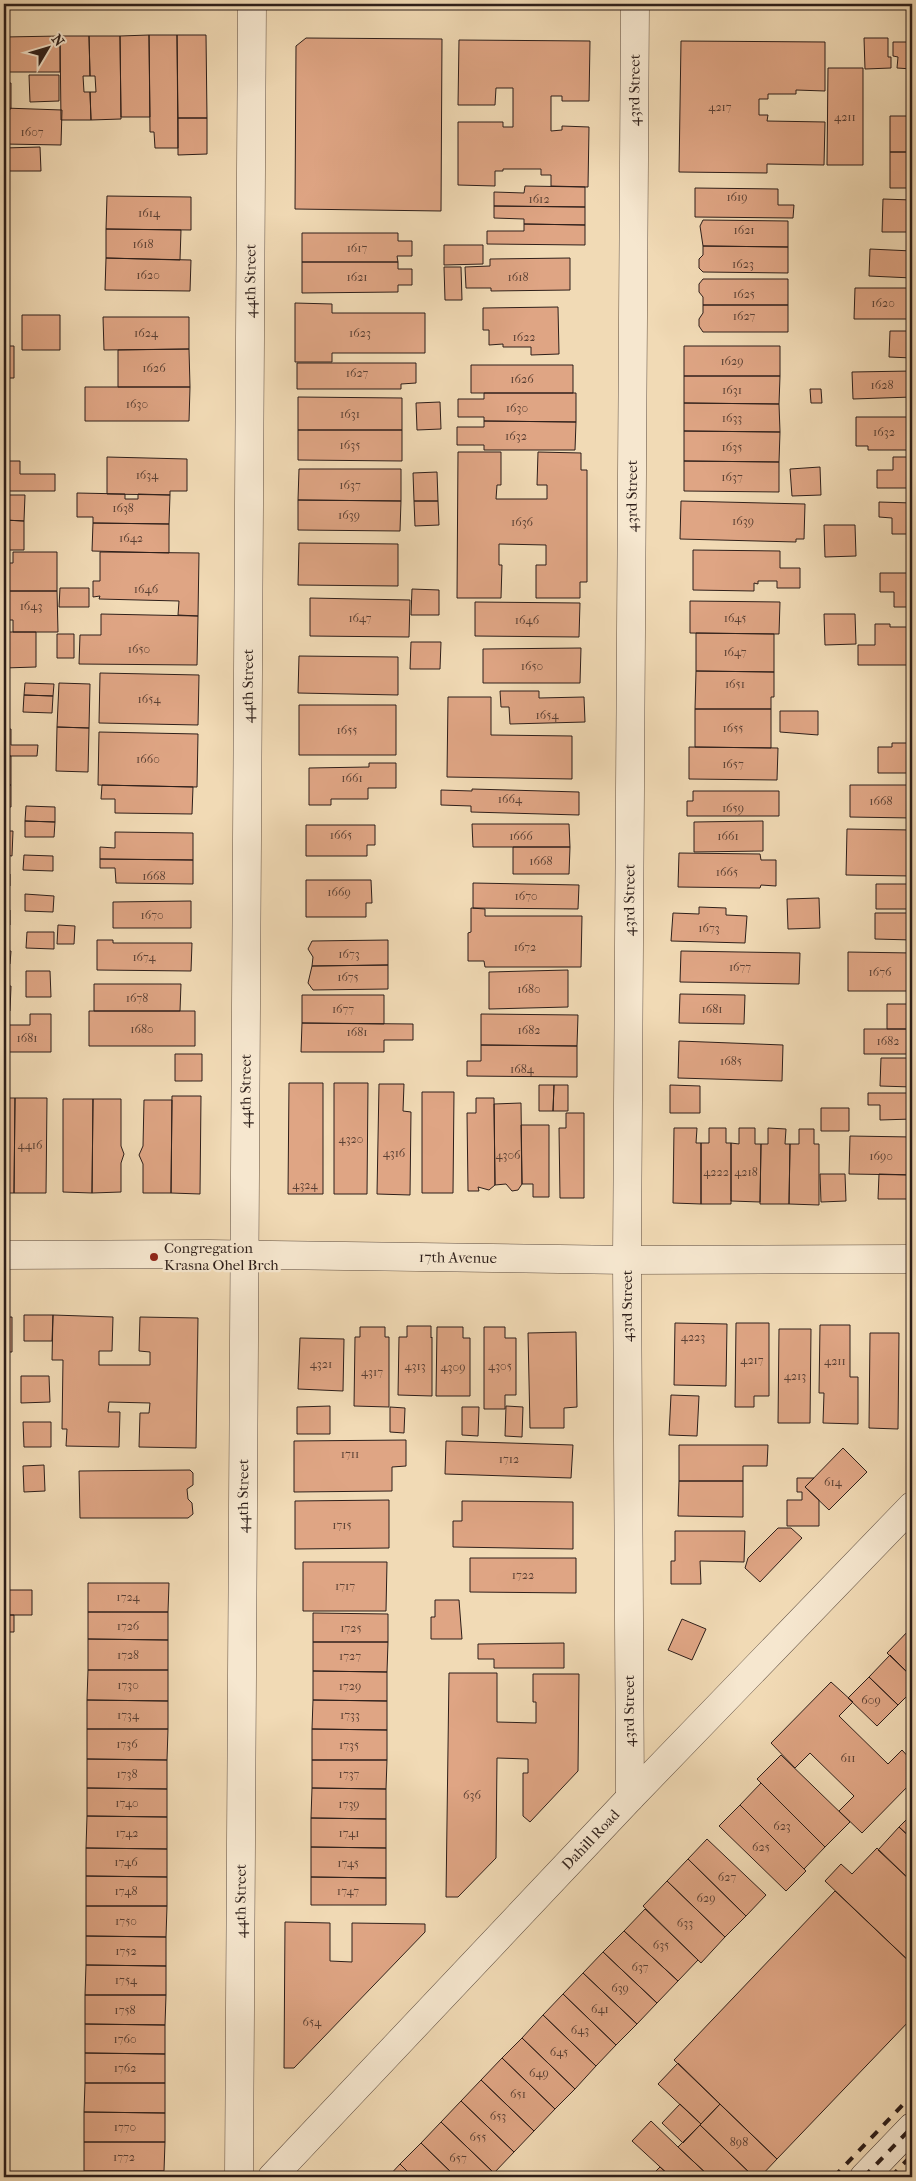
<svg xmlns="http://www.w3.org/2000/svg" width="916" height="2181" viewBox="0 0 916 2181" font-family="'IM FELL French Canon',serif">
<rect width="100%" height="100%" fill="#f1dab5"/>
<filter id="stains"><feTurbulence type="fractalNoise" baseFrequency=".004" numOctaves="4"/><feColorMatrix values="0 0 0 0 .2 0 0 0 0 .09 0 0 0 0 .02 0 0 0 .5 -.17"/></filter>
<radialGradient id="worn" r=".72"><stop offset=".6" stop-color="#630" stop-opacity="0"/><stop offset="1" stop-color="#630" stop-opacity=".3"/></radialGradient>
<path fill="#dfa584" stroke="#2e1f1a" d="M149,35H177L178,148H155L154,132H150Z
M149,35L150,117H121L120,36Z
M177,35H206L207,118H178Z
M60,36H89L90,76H83L84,92H90L91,120H61Z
M60,36V72H4V37Z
M89,36H120L121,119L91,120L90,92H96L95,76H90Z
M306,38L442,39L441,211L295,209L296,46Z
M864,38H888V57H891V68L865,69Z
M459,40L590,41L589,101H562V96H551V131L562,130V126L589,127L588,187L551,186V175H541V169H503V171H495V186L458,185V122H503V127H513V88H496L495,105H458Z
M681,41L825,42V91L796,90V94H768V99H759V115H768L767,121L825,122L824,165L767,164V173L679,172Z
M893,42H912V69L897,68L898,57L893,56Z
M828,68H863V165H827Z
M29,75H59V101L30,102Z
M4,83H11V109L4,108Z
M908,86H912V112H907Z
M4,108L62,110L61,145L4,144Z
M890,116H912V152H890Z
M178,118H207V154L178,155Z
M40,147L41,171H4V148Z
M890,152H912V188H890Z
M525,186L585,187V207L494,206V192L524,193Z
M695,188L778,189V205H794L793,218L695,217Z
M107,196L191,197V230L106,229Z
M883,199L912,200V232H882Z
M494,206L585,207V225L524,224V219L494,218Z
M703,220L788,221V247L703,246L700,226Z
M524,224L585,225V245L487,244V231H524Z
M106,229L181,230L180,260L106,258Z
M302,233H398V241H412V256H397L398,262H302Z
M444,245H483V264L444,265Z
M703,246L788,247V273L703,272L699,268V259L703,255Z
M870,249L912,251V278L869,276Z
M106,258L191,260L190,291L105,290Z
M570,258V290L491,291V288H466L465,267L490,266V259Z
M302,262H398V269H412V285H398V292L302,293Z
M444,267H461L462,300H445Z
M703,279H788V305H703V297L699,292V284Z
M855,288H912V319H854Z
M295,303L332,304V313H425V353H332V362H295Z
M703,305H788V332H703L699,326V319L703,313Z
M558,307L559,354L531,355V347H503V344L489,345V330H483V308Z
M22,315H60V350H22Z
M103,317H189V349L104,350Z
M890,331H912V358L889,357Z
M4,346H14V378H4Z
M684,346H780V376H684Z
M189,349L190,387H118V350Z
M297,363H416V383L401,384V389H297Z
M471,365H573V393H471Z
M912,371V397L853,399L852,372Z
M684,376H780L779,404L684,403Z
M85,387H190L189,421H85Z
M810,389H821L822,403H811Z
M484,393H576V422L484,421V417H458V399H484Z
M298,397L402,398V430H298Z
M440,402L441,429L417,430L416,403Z
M684,403L779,404L780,432L684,431Z
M856,417H912V450H868V446H856Z
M484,421L576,422L575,450H484V445H457V427H484Z
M298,430H402V461L298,460Z
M684,431L780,432L779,462L684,461Z
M4,445H6V479H4Z
M458,452H501V485H497L496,499H547V485H537L538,452L581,453V470H587V582H580V598H536V565H546V545L499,544V565H502L501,598H457Z
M107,457L187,459V491H170V495L107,494Z
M893,457H912V488H877V470H893Z
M6,461H20V474H55V491H6Z
M684,461L779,462V492L684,491Z
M820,467L821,495L792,496L790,469Z
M299,469H401V501L298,500Z
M437,472L438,501H414L413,473Z
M77,493L125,494V499H138V494L170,495L169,524L93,523V517H77Z
M4,495H25L24,521L4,520Z
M298,500L401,501L400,531L298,530Z
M414,501H438L439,525L415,526Z
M681,501L805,504L804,539H796V542L680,539Z
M879,502L912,503V534H892V518L879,517Z
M4,520L24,521V550H4Z
M93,523L169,524V553L92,551Z
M824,525H855L856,556L825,557Z
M299,543L398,544V586L298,585Z
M693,550L780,551V568H800V588H777V581H758V584L754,583V591L693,590Z
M13,552H57V591H4V563H13Z
M100,552L199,553L198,616L178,615L179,601L99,599L100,596L93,597V581H100Z
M880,573H912V607H894V592H880Z
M60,588H89V607H59Z
M412,589L439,590V615H411Z
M4,591H57L58,632H13V620H4Z
M310,598L410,600L409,637L310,636Z
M690,601L780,602L779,634L690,633Z
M475,602L580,603L579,637L475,636Z
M101,614L198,616L197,665L79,664L80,635H101Z
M824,614H855L856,644L825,645Z
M875,624H890V627H912V665H858V645H875Z
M4,632H36V667L4,668Z
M696,633L774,634V672L696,671Z
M57,634H74V658H57Z
M411,642H441L440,669H410Z
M581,648L580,683H483V649Z
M299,656L398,657V695L298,693Z
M696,671L774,672V697H771V709H695Z
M100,673L199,675L198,725L99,723Z
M25,683L54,684L53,696L24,695Z
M59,683L90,684L89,728L57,727Z
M500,691H539V698L584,697L585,722L510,724L509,707H501Z
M24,695L53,696L52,713L23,712Z
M448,697H491V735L572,736V779L447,777Z
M299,705H396V755H299Z
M695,709H771V748L695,747Z
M780,711H818V735L780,732Z
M57,727L89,728L88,772L56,771Z
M4,729H11V745H38L37,756H4Z
M99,732L198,734L197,787L98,785Z
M892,743H912V773H878V747H892Z
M689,747L778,748L777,780L689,779Z
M4,756H11V785H4Z
M369,763H396V788H368V799H331V805H309V768L369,767Z
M4,785H11V807H4Z
M102,785L193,787L192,814L115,813V799H101Z
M850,785H912V818L850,817Z
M472,789L579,792V815L471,812V806L441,805V790L472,791Z
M693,791H779V816H687V801H693Z
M26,806L55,807V822L25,821Z
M25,821L55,822L54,837H25Z
M763,821V851L694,852V822Z
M472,824H569L570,847H473Z
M306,825H375V845H367V856H306Z
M847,829L912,830V876L846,875Z
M4,831H13L12,856L4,855Z
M115,832L193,833V860L100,859V847L115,848Z
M513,847H570L569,874H513Z
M679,853L760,854L761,860H776V886L761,885L760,888L678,887Z
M24,855L53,856V871L23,870Z
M100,859L193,860V884L116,883L115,868H100Z
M4,874H10V886H4Z
M306,880H371L372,903H366V917H306Z
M473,883L579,885L578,909L473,908Z
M876,884H912V909H876Z
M25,894L54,896L53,912L25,911Z
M819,898L820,928L788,929L787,899Z
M191,901V928H113V902Z
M699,907L726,908V915L747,916L745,943L671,941L673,913L699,914Z
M471,908L485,909V916H582L581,967H485L484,961H468V933L471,932Z
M4,910H10V925H4Z
M875,913H912V940L875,939Z
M58,925L75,926L74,944H57Z
M27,932H54V949L26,948Z
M97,940H113V943H192L191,971L97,970Z
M388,940V965L312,966L313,957L308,949L312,941Z
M4,951H11L10,964H4Z
M681,951L800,953L799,984L680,982Z
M848,952L912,953V991H848Z
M388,965V989L313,990L308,983L312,966Z
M568,970V1007L489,1009V972Z
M26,971H50L51,997H26Z
M94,984H181L180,1011H94Z
M4,986H11L10,1011H4Z
M680,994L745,995L744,1024L679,1023Z
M302,995H384V1024L302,1023Z
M887,1004H912V1029H887Z
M89,1011H195V1046H89Z
M30,1014H51V1052H4V1025H30Z
M481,1014L578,1015L577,1046L481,1045Z
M302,1023L413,1024V1040H384V1052H301Z
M864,1029H912V1054H864Z
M679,1041L783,1045L782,1081L678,1078Z
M481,1045L577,1046V1077L467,1076V1061H481Z
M175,1054H202V1081H175Z
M881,1058H912V1087L880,1086Z
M289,1083H323V1194H288Z
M334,1083H368L367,1194H334Z
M379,1084H404L403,1111L411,1112L410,1195L377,1194Z
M539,1085H554L553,1111H539Z
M554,1085H568V1111H553Z
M670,1085L700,1086V1113H670Z
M422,1092H454L453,1193H422Z
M868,1093H912V1119L880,1120V1105H868Z
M172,1096H201L200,1194L171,1193Z
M4,1098H15L14,1193H4Z
M15,1098H47L46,1193H14Z
M476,1098H494L495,1185L489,1190L478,1187L479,1191H468L467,1113H476Z
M63,1099H93L92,1193L63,1192Z
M93,1099H121V1146L124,1154L121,1163V1192L92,1193Z
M144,1100H172L171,1193H143V1164L139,1155L143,1146Z
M521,1103L522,1184L518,1190L512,1191L506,1184L495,1185L494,1104Z
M821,1108H849V1131H821Z
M566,1113H584V1198H560L559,1128H566Z
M521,1125H549V1197H533V1184H522Z
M674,1128H697L696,1143H701V1204L673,1203Z
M709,1128H726V1143H731V1204H701V1143H709Z
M739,1128H755V1144H761L760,1202L731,1201V1143L739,1144Z
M768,1128L786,1129L785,1144H790L789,1204H760L761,1144H768Z
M799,1129H814V1144H819V1205L789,1204L790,1144H799Z
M850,1136L912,1137V1175L849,1174Z
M820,1174H845L846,1201L821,1202Z
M879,1174L912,1175V1199H878Z
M24,1315H53L52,1341H24Z
M53,1315L113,1317L112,1351H99V1365H150V1352L139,1351L140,1317L198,1318L196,1448L139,1447L140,1413H149L150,1403L109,1402L108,1412H120L119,1447L66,1446L67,1429H62L63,1360H52Z
M4,1317H12V1352H4Z
M675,1323L727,1324L726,1386L674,1385Z
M736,1323H769V1396H754V1407H735Z
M911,1324H912V1384H909Z
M820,1325H850V1377H858V1424L823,1423L824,1393H819Z
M407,1326H431V1338L432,1337V1396L398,1395L399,1337H407Z
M360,1327H385V1337H389V1407L354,1406L355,1337H360Z
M437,1327H463V1338H470V1396H436Z
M484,1327H505V1338H516V1395H505V1409H484Z
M779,1329H811L810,1423H778Z
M576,1332L577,1407L564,1408V1428H530L528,1333Z
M870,1333H899L898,1429L869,1428Z
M300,1338L344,1339L343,1391L298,1389Z
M4,1360H7V1394H4Z
M21,1376H49L50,1402L21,1403Z
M671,1395L699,1396L697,1436L669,1435Z
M4,1406H8V1438H4Z
M330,1406V1434H297V1407Z
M506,1406L523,1407L522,1437L505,1436Z
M390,1407L405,1408L404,1433L390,1432Z
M462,1407H479L478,1436L462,1435Z
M23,1422H51V1447H24Z
M406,1440V1466L392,1467V1491L294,1492V1441Z
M446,1441L573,1445L571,1478L445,1474Z
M679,1445H768L767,1466H743V1481H679Z
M843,1448L867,1472L829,1510L805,1487Z
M4,1450H8V1484H4Z
M44,1465L45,1491L24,1492L23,1466Z
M190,1470L193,1473V1485L187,1489L188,1499L192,1503L193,1514L188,1518H80L79,1471Z
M797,1478H814L805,1487L819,1500V1526H787V1500H802V1492H797Z
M679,1481H743V1517L678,1516Z
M389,1500V1548L295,1549V1501Z
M462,1501L573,1502V1549L453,1547V1521H462Z
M778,1528H791L802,1538L760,1582L745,1568L748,1558Z
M675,1531H745L744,1562L700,1561L701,1584H671V1561H675Z
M470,1558H576V1593L470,1592Z
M303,1562H387L386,1611H303Z
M88,1583H169L168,1612H88Z
M4,1590H32V1615H4Z
M435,1600H459L462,1639H431V1617H435Z
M88,1612H168V1640L88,1639Z
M313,1613L388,1614V1642H313Z
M4,1615H14V1632H4Z
M682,1619L706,1629L692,1660L668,1650Z
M912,1627V1677L887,1653Z
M88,1639L168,1640V1670H88Z
M313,1642H388L387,1672L313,1671Z
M564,1643V1668H494V1659H478V1644Z
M890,1655L912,1677V1691L898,1705L869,1677Z
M88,1670H168V1701L87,1700Z
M313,1671L387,1672V1701L313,1700Z
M449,1673H497V1722L536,1723V1702H533V1674H579L578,1771L530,1822L523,1816V1773H528V1759L497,1758L496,1858L458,1897H446Z
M869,1677L898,1705L877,1726L848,1698Z
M831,1682L853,1702L839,1716L888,1764L902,1750L912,1761V1782L862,1833L839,1811L854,1796L810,1753L795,1768L771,1743Z
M87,1700L168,1701V1729H87Z
M313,1700L387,1701V1730L312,1729Z
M87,1729H168L167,1760L87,1759Z
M312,1729L387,1730V1760H312Z
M781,1755L850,1822L825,1847L757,1779Z
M87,1759L167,1760V1789L87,1788Z
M312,1760H387L386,1789L312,1788Z
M761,1783L825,1847L804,1869L740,1805Z
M87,1788L167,1789V1817L87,1816Z
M312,1788L386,1789V1819L311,1818Z
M740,1805L806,1871L786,1891L719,1826Z
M912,1814V1839L899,1827Z
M87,1816L167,1817V1849L86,1848Z
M311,1818L386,1819V1848L311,1847Z
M899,1827L912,1839V1882L878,1850Z
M707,1839L766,1895L746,1916L688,1859Z
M311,1847L386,1848V1878L311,1877Z
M86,1848L167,1849V1877L86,1876Z
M877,1848L912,1882V1964L825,1881L841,1864L852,1874Z
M688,1859L746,1916L725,1937L667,1881Z
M86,1876L167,1877V1906H86Z
M311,1877L386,1878V1905H311Z
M667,1881L725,1937L701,1963L643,1906Z
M835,1891L912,1964V2018L777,2159L674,2060Z
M86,1906H167L166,1937L86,1936Z
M645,1909L698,1960L678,1981L624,1931Z
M285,1922L330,1923V1961L352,1962V1923L425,1924V1932L294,2068H284Z
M624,1931L678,1981L657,2003L603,1952Z
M86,1936L166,1937V1966L86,1965Z
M603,1952L657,2003L637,2024L583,1973Z
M86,1965L166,1966V1995H85Z
M583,1973L637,2024L616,2045L563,1994Z
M563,1994L616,2045L596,2066L543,2015Z
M85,1995H166L165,2025L85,2024Z
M543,2015L596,2066L575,2089L522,2038Z
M85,2024L165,2025V2054L85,2053Z
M522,2038L575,2089L555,2109L502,2058Z
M85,2053L165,2054V2083H85Z
M502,2058L555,2109L534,2131L481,2080Z
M678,2063L720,2104L701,2124L658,2084Z
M481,2080L534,2131L514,2152L461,2101Z
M85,2083H165V2113L84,2112Z
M461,2101L514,2152L494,2173L441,2122Z
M680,2104L701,2124L683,2143L662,2123Z
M720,2104L777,2159L760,2177H754L700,2125Z
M84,2112L165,2113V2142H84Z
M651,2121L678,2147L710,2177H671L632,2141Z
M441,2122L494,2173L490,2177H456L421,2143Z
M700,2125L754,2177H710L678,2147Z
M84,2142H165L164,2171H84Z
M421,2143L456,2177H413L400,2164Z
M400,2164L413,2177H388Z
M660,2167L671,2177H650Z
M84,2171H164V2177H84Z"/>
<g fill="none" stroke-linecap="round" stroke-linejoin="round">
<defs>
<g id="minor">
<path id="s1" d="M4,1255L209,1254L627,1260L912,1259"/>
<path id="s2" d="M630,1798L627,1260L635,4"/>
<path id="s3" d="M239,2177L252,4"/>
<path id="s4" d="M272,2177L630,1798L912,1506"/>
</g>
<path id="secondary" d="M864,2177L912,2127"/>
</defs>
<use href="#minor" stroke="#5f4e41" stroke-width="29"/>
<use href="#secondary" stroke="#2e1f1a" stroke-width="29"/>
<use href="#minor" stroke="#f6e7cf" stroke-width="28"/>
<use href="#secondary" stroke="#f6e7cf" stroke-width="28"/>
<path stroke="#2e1f1a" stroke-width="4" stroke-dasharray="9 9" stroke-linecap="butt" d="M834,2177L912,2095
M864,2177L912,2127
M891,2177L912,2155"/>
</g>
<circle fill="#8f2418" stroke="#f6e7cf" stroke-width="2" cx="154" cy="1257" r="5"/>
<g text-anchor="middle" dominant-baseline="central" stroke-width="4.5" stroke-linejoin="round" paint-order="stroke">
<g font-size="12" fill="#5a4034">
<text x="720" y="107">4217</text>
<text x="845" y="117">4211</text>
<text x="32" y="132">1607</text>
<text x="737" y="197">1619</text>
<text x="539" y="199">1612</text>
<text x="149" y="213">1614</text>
<text x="744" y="230">1621</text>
<text x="143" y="244">1618</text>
<text x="357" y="248">1617</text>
<text x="743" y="264">1623</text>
<text x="148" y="275">1620</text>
<text x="357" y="277">1621</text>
<text x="518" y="277">1618</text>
<text x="744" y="294">1625</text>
<text x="883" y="303">1620</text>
<text x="744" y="316">1627</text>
<text x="146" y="333">1624</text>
<text x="360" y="333">1623</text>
<text x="524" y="337">1622</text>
<text x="732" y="361">1629</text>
<text x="154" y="368">1626</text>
<text x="357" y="373">1627</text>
<text x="522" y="379">1626</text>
<text x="882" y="385">1628</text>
<text x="732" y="390">1631</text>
<text x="137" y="404">1630</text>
<text x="517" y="408">1630</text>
<text x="350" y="414">1631</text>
<text x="732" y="418">1633</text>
<text x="884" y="432">1632</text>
<text x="516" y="436">1632</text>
<text x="350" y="445">1635</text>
<text x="732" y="447">1635</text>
<text x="147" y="475">1634</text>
<text x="732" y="477">1637</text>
<text x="350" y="485">1637</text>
<text x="123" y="508">1638</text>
<text x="349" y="515">1639</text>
<text x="743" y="521">1639</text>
<text x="522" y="522">1636</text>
<text x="131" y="538">1642</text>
<text x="146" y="589">1646</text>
<text x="31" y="606">1643</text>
<text x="360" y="618">1647</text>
<text x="735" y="618">1645</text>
<text x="527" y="620">1646</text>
<text x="139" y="649">1650</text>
<text x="735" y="652">1647</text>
<text x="532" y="666">1650</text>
<text x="735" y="684">1651</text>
<text x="149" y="699">1654</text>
<text x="547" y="715">1654</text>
<text x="733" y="728">1655</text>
<text x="347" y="730">1655</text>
<text x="148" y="759">1660</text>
<text x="733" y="764">1657</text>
<text x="352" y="778">1661</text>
<text x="510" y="799">1664</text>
<text x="881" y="801">1668</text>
<text x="733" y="808">1659</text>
<text x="341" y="835">1665</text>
<text x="521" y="836">1666</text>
<text x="728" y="836">1661</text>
<text x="541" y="861">1668</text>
<text x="727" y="872">1665</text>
<text x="154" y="876">1668</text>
<text x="339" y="892">1669</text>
<text x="526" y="896">1670</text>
<text x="152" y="915">1670</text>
<text x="709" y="928">1673</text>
<text x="525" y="947">1672</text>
<text x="349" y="954">1673</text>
<text x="144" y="957">1674</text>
<text x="740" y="967">1677</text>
<text x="880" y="972">1676</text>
<text x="348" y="977">1675</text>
<text x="529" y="989">1680</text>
<text x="137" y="998">1678</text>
<text x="343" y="1009">1677</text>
<text x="712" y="1009">1681</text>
<text x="142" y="1029">1680</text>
<text x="529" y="1030">1682</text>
<text x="357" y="1032">1681</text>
<text x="27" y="1038">1681</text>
<text x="888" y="1041">1682</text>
<text x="731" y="1061">1685</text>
<text x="522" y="1069">1684</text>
<text x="351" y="1139">4320</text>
<text x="30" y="1145">4416</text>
<text x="394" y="1153">4316</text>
<text x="508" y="1155">4306</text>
<text x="881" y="1156">1690</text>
<text x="716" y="1172">4222</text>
<text x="746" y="1172">4218</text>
<text x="305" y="1185">4324</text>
<text x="693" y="1337">4223</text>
<text x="752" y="1360">4217</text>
<text x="835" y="1361">4211</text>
<text x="321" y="1364">4321</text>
<text x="415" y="1366">4313</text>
<text x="500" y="1366">4305</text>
<text x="453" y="1367">4309</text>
<text x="372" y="1372">4317</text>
<text x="795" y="1376">4213</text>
<text x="350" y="1454">1711</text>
<text x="509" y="1459">1712</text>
<text x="833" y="1482">614</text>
<text x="342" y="1525">1715</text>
<text x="523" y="1575">1722</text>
<text x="345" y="1586">1717</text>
<text x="128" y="1597">1724</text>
<text x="128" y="1626">1726</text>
<text x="351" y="1628">1725</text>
<text x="128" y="1655">1728</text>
<text x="350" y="1656">1727</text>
<text x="128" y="1685">1730</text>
<text x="350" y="1686">1729</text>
<text x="871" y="1700">609</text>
<text x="128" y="1715">1734</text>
<text x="350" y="1715">1733</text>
<text x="127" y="1744">1736</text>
<text x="349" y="1745">1735</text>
<text x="848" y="1758">611</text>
<text x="127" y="1774">1738</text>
<text x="349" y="1774">1737</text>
<text x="472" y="1795">636</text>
<text x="127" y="1803">1740</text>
<text x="349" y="1804">1739</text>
<text x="782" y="1826">623</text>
<text x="127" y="1833">1742</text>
<text x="349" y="1833">1741</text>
<text x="761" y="1847">625</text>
<text x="126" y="1862">1746</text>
<text x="348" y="1863">1745</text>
<text x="727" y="1877">627</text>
<text x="126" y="1891">1748</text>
<text x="348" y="1891">1747</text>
<text x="706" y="1898">629</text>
<text x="126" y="1921">1750</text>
<text x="685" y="1923">633</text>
<text x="661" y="1945">635</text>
<text x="126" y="1951">1752</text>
<text x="640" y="1967">637</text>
<text x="126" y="1980">1754</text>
<text x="620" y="1988">639</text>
<text x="600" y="2009">641</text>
<text x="125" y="2010">1758</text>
<text x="312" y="2022">654</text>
<text x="580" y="2030">643</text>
<text x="125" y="2039">1760</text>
<text x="559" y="2052">645</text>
<text x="125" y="2068">1762</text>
<text x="539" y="2073">649</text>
<text x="518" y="2094">651</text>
<text x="498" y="2116">653</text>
<text x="125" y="2127">1770</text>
<text x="478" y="2137">655</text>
<text x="739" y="2142">898</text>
<text x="124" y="2157">1772</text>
<text x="458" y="2158">657</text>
</g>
<g font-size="15" fill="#2e1f1a" stroke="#f6e7cf">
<text stroke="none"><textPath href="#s2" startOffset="1708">43rd Street</textPath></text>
<text stroke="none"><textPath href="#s3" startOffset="1896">44th Street</textPath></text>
<text stroke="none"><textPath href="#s2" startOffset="1302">43rd Street</textPath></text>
<text stroke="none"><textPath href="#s3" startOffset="1491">44th Street</textPath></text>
<text stroke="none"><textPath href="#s2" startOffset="898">43rd Street</textPath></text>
<text stroke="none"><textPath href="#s3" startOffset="1086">44th Street</textPath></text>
<text stroke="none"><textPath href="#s1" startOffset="454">17th Avenue</textPath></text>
<text transform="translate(627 1306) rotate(-90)">43rd Street</text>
<text stroke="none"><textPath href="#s3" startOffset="681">44th Street</textPath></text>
<text transform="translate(629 1711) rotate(-90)">43rd Street</text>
<text stroke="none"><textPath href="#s4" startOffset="464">Dahill Road</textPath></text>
<text stroke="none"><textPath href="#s3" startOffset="276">44th Street</textPath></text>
</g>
<g font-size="15" fill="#2e1f1a" stroke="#f6e7cf" text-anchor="start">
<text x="164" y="1248">Congregation<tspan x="164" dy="17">Krasna Ohel Brch</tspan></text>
</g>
</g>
<rect width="916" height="2181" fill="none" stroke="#f1dab5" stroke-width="20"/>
<rect x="5" y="5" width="906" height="2171" fill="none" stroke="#2e1f1a" stroke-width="2.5"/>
<rect x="10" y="10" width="896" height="2161" fill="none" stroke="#2e1f1a"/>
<g transform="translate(48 48) rotate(52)" stroke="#f6e7cf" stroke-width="4" paint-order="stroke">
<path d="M0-4L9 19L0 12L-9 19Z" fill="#2e1f1a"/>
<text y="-8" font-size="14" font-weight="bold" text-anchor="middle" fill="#2e1f1a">N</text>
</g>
<rect width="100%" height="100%" filter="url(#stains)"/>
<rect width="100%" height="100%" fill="url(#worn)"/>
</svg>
